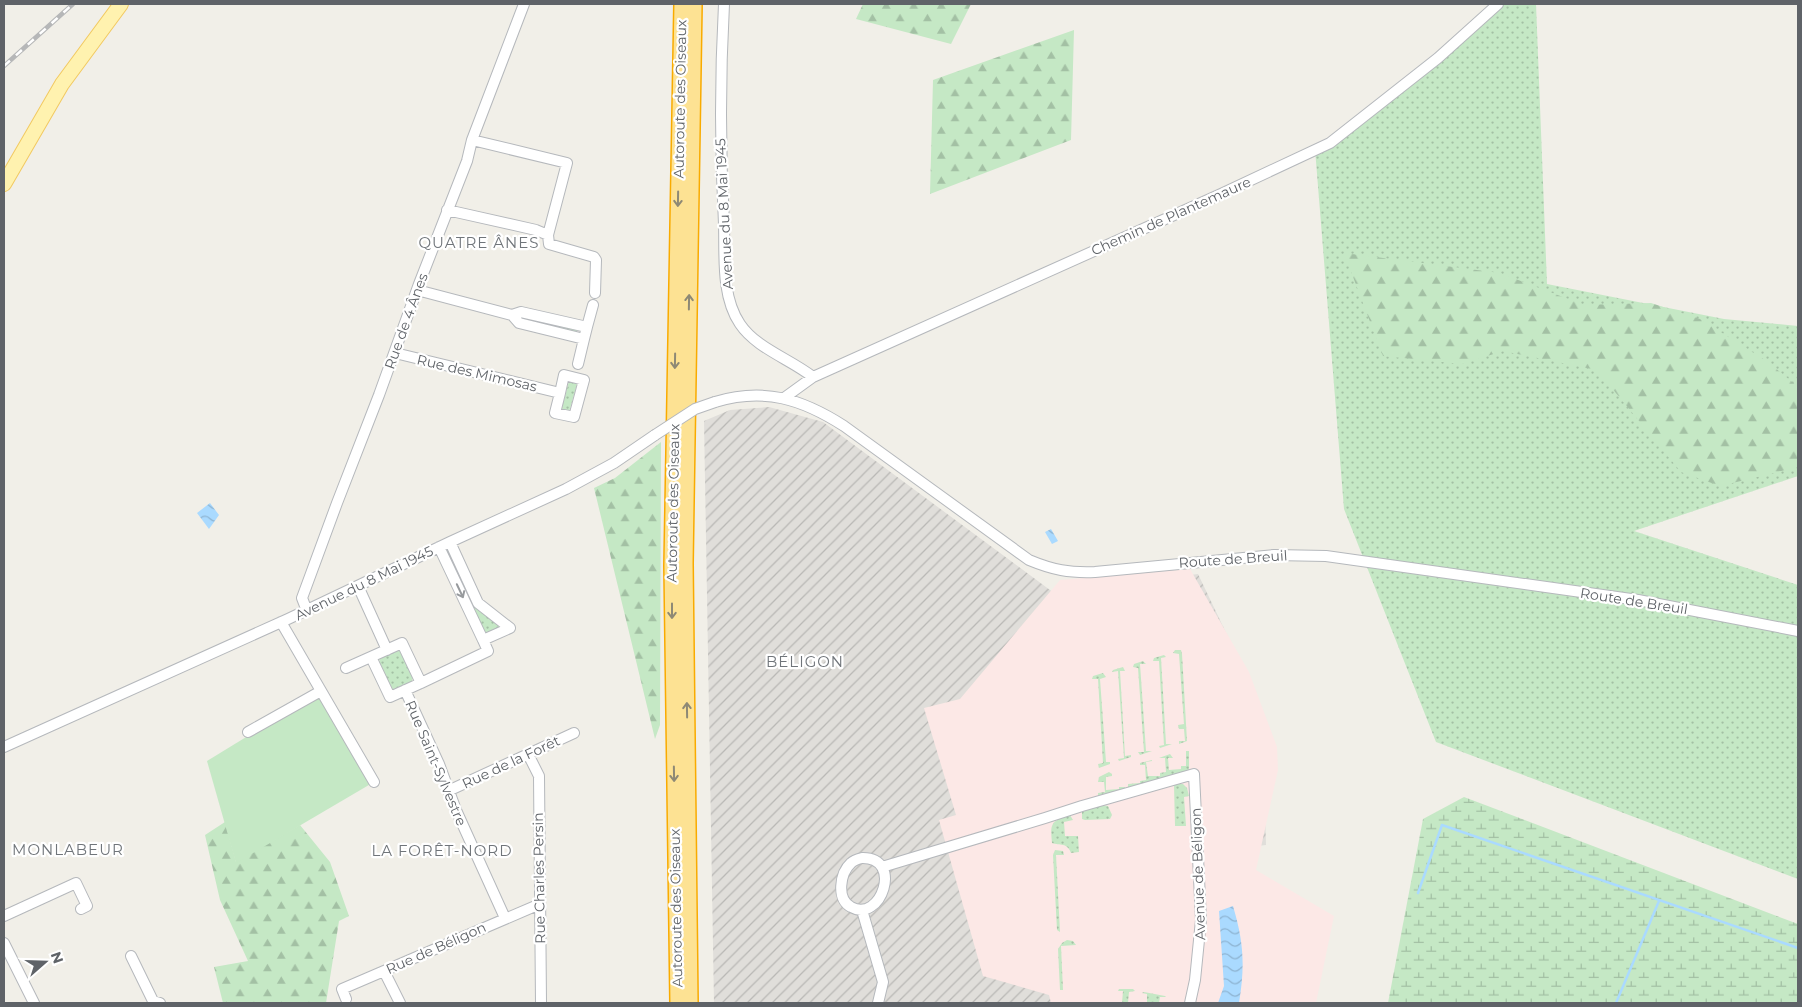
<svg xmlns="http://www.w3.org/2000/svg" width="1802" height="1007" viewBox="0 0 1802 1007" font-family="Montserrat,sans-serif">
<defs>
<pattern id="industrial-furrows" width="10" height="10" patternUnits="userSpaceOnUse" patternTransform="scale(1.25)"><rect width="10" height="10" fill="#e0deda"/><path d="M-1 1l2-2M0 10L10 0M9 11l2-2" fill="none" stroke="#b9b8b5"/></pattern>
<pattern id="grass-dots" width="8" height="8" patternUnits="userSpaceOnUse" patternTransform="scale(1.25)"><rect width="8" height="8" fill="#c5e8c5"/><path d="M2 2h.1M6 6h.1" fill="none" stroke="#a3c0a4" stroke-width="1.8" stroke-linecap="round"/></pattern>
<pattern id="forest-firs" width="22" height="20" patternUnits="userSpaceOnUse" patternTransform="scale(1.25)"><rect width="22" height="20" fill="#c5e8c5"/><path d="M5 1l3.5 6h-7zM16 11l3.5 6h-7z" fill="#a3c0a4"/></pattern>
<pattern id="wetland-marsh" width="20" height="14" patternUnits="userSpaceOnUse" patternTransform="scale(1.25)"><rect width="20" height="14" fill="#c5e8c5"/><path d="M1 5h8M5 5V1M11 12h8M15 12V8" fill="none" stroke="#a3c0a4"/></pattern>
<pattern id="water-waves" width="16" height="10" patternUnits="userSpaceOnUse" patternTransform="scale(1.25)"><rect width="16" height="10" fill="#aadaff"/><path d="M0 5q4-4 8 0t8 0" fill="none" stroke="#8eb4d2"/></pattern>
</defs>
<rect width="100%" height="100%" fill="#f1efe8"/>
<path fill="url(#industrial-furrows)" d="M769,407L823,422L1054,593L1198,574L1262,708L1266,845L1206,852L1204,1003H714L704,421L730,410Z"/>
<path fill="#fce8e6" d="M1190,569L1249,672L1277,747L1278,770L1256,870L1334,916L1316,1003H1051L1049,995L983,976L939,820L956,815L924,708L960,699L1060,580Z"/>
<path fill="url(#grass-dots)" d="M1503,4H1536L1547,284L1724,319L1798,326V476L1634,531L1798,585V879L1436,742L1344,509L1315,149Z
M521,315L577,329V332L520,319Z
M569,381L576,383L577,384L569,412L563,411L562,408Z
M450,542L478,603L510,628L483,640L439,547Z
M397,650L401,651L413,676L412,682L394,689H391L379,665L380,657Z
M1175,650H1181L1182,654L1187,741L1179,744V741H1185L1184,729H1179L1178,725L1184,724L1179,654L1173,653Z
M1164,655L1166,657L1161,658L1166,744H1172L1160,748L1159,746L1164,745L1159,661H1153L1154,658Z
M1143,661L1146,664H1140L1146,751H1152L1140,755L1138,752H1144L1138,668L1133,667L1134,664Z
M1123,667L1125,671H1120L1125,756L1131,755V757L1119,761L1118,759L1124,758L1118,671L1112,672L1113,670Z
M1103,673L1106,677L1100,679L1106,762H1110V764L1099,768L1098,764L1103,763L1098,679H1092L1093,676Z
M1186,751H1189V770L1128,790V784L1140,783V781L1146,780L1145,765H1140V763L1152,760V761L1146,762L1148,776H1160V773L1166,772L1165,758H1159L1170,754L1173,758H1168L1169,770L1181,769V766H1186Z
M1109,772L1112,774V776L1106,777V790L1119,789V787H1125V791L1098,798V793L1105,792L1104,782H1098L1099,777Z
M1178,784H1183L1187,788L1189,796L1184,797L1186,826H1175L1174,785Z
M1102,805L1108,806L1112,815L1110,819L1085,820L1082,819V812Z
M1070,815L1073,820L1064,822L1065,836H1078L1079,852L1071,853C1067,842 1060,846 1052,843C1050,823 1051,821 1070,815Z
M1055,850L1063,851L1064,855H1056L1060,932L1057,930L1053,855Z
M1067,940L1073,941L1076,945L1061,946L1063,990H1060L1058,949L1062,943Z
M1119,989H1133L1135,991L1129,992L1128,1003H1122L1123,991H1118Z
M1144,992L1165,996L1166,997H1160L1159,1003H1147V994L1142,993Z"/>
<path fill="url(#forest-firs)" d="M863,4H971L951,44L856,19Z
M1074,30L1071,140L930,194L933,80Z
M1344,253L1500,273L1584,305L1651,303L1700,319L1768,362L1798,387V467L1720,486L1681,472L1597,370L1503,351L1462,364L1383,356Z
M661,442L660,725L655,739L594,488L615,478Z
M225,822L236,862L300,825L330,862L349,916L339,921L326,1003H223L214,967L248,961L220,900L205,835Z"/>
<path fill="url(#wetland-marsh)" d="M1464,797L1798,924V1003H1388L1423,819Z"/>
<path fill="#c5e8c5" d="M321,691L374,782L236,863L207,761Z"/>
<path fill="url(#water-waves)" d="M210,503L219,515L209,529L197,513Z
M1051,529L1058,541L1052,544L1045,532Z
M1233,906C1244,943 1245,966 1239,1003H1218L1224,986L1219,911Z"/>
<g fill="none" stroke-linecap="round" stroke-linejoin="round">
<path stroke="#aadaff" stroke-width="2.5" d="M1418,893L1442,825L1798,948
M1616,1003L1659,901"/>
<defs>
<path id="minor" d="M724,4C720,77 720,151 724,224C725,256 721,296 740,324C756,348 790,359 813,377
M472,140L567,163L548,235
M447,210L536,230L548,235L549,244L594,257L596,260L595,293
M417,290L512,315L519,323L584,339L587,327L521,312L512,315
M587,327L593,305
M395,353L560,393L555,413L574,417L584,380L564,375L560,393
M578,364L584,339
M784,398L813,377L1221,194L1330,143L1438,58L1498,4
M715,402C764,387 802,399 844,426L1029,560C1053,570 1069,573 1095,572L1274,555L1326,556L1638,600L1798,631
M439,547L483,640L510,628L478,603L450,542
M358,586L387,650
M307,611L302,598L337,503L379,395L419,284L467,161L472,140L524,4
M281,622L374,782
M346,668L402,643L421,683L390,697L371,657
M421,683L488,651L483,640
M405,690L439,764L456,810L505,918
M248,732L321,691
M4,747L288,619L450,542L566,489L614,463L655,435
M528,754L539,776L541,1003
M448,791L574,733
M862,858C904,857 881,924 851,907C836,899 840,873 851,863C854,860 858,859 862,858Z
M882,867L1045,818L1082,806L1194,774L1201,920L1195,980L1190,1003
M862,910L883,982L878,1003
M4,916L76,883L87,906L81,909
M4,943L34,1003
M131,956L153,1001L160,1003
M384,971L400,1003
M346,999L342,989L540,904"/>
<path id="major" d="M4,184L62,84L121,4"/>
<path id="highway" d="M678,1003L672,566L682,4
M690,1003L685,563L694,4"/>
</defs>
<use href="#minor" stroke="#b5b8bc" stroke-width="12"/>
<use href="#major" stroke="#f2c960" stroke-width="16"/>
<use href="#highway" stroke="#f9ab00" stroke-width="18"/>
<use href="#minor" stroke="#fff" stroke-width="10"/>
<use href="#major" stroke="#fff2af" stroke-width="14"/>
<use href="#highway" stroke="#fde293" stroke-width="15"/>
<defs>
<path id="rail" d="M4,66L73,4"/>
</defs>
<use href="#rail" stroke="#b6b7b8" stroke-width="4.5"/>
<use href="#rail" stroke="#fff" stroke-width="2.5" stroke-dasharray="8" stroke-linecap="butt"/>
<defs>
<path id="minor-bridge" d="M655,435L695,409L715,402"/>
</defs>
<use href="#minor-bridge" stroke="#b5b8bc" stroke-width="12" stroke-linecap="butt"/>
<use href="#minor-bridge" stroke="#fff" stroke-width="10"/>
</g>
<defs><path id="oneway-shaft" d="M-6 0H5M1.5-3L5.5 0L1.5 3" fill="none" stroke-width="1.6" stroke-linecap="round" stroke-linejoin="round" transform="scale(1.25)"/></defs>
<g stroke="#8e8975">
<use href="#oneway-shaft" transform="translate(678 199) rotate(91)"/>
<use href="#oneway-shaft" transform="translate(689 302) rotate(-89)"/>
<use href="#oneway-shaft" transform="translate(675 361) rotate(91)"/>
<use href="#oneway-shaft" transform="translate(672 611) rotate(90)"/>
<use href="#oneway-shaft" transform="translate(687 710) rotate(-91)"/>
<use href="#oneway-shaft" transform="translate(674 774) rotate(89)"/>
</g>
<use stroke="#979a9d" href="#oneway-shaft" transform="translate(460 591) rotate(65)"/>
<g text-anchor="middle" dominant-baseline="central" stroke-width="4.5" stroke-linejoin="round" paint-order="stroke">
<g font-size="14" fill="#5f6368" stroke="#fff">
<text transform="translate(680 99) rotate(-89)">Autoroute des Oiseaux</text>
<text transform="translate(724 214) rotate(-93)">Avenue du 8 Mai 1945</text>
<text transform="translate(1171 216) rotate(-24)">Chemin de Plantemaure</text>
<text transform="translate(406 321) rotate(-70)">Rue de 4 Ânes</text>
<text transform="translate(477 373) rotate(13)">Rue des Mimosas</text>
<text transform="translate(673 503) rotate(-89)">Autoroute des Oiseaux</text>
<text transform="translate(1233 559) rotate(-4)">Route de Breuil</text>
<text transform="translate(364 583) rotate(-26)">Avenue du 8 Mai 1945</text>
<text transform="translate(1634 601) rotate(9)">Route de Breuil</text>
<text transform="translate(511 762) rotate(-25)">Rue de la Forêt</text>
<text transform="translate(436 763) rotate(67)">Rue Saint-Sylvestre</text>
<text transform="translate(1198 874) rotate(-92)">Avenue de Béligon</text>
<text transform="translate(539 878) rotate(-91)">Rue Charles Persin</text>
<text transform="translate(676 908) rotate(-91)">Autoroute des Oiseaux</text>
<text transform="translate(436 948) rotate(-24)">Rue de Béligon</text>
</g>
<g font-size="15" letter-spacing="1" fill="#70757a" stroke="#fff">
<text x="479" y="242">QUATRE ÂNES</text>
<text x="805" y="661">BÉLIGON</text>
<text x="68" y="849">MONLABEUR</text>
<text x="442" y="850">LA FORÊT-NORD</text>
</g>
</g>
<rect width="1802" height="1007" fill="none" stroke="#5f6368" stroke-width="10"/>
<g transform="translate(45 962) rotate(70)" stroke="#ffffff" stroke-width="4" paint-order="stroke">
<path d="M0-4L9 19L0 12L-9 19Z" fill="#5f6368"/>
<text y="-8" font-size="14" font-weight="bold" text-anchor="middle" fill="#5f6368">N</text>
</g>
</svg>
